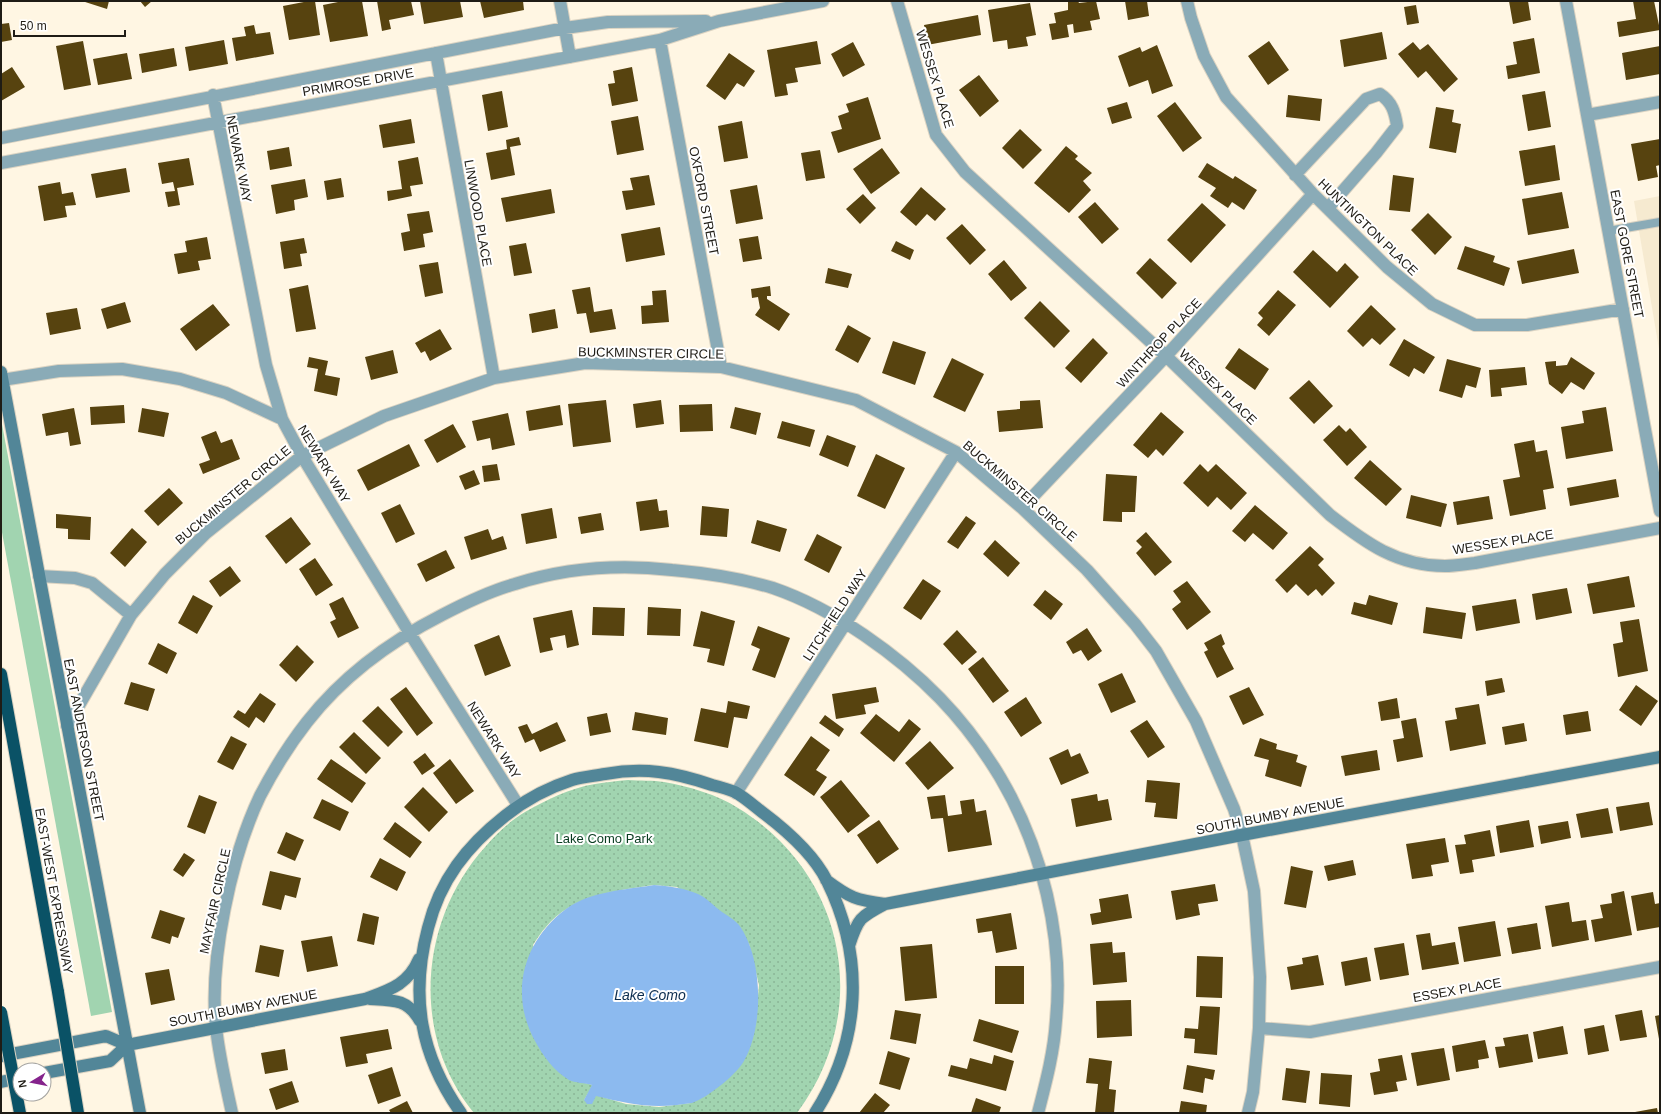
<svg xmlns="http://www.w3.org/2000/svg" width="1661" height="1114" viewBox="0 0 1661 1114" font-family="Arial,sans-serif">
<defs>
<pattern id="park-dots" width="8" height="8" patternUnits="userSpaceOnUse"><rect width="8" height="8" fill="#a1d4b0"/><path d="M2 2h.1M6 6h.1" fill="none" stroke="#8ab596" stroke-width="1.8" stroke-linecap="round"/></pattern>
</defs>
<rect width="100%" height="100%" fill="#fff6e3"/>
<path fill="#f6ead0" d="M1660,196V355L1634,201Z"/>
<path fill="#a1d4b0" d="M1,419L112,1012L91,1016L1,527Z"/>
<path fill="url(#park-dots)" fill-rule="evenodd" d="M628,780C640,781 653,780 664,782C688,786 718,795 738,808C846,874 873,1011 797,1113H474C410,1035 419,919 486,846C497,833 510,821 525,812C546,800 570,788 595,784C606,782 617,781 628,780ZM654,885L677,887L749,944L759,985L755,1027L691,1103L659,1107L626,1104L596,1095L584,1100L593,1085L585,1083L533,945C537,939 541,932 546,927C572,895 615,891 654,885Z"/>
<path fill="#8cbaef" d="M654,885C669,886 684,888 698,894C707,898 715,907 722,912C728,916 735,920 739,925C763,958 764,1024 745,1059C738,1074 707,1098 692,1103C687,1104 681,1104 677,1105C646,1108 625,1103 596,1096L592,1104H587L584,1100L592,1085C585,1083 575,1083 569,1080C554,1071 543,1056 535,1041C509,994 523,941 566,909C591,891 624,890 654,885Z"/>
<path fill="#57430f" d="M82,1H109L107,9Z
M140,1H152L145,7Z
M309,1H315L320,35L289,40L283,6Z
M343,1H362L368,36L330,42L323,5Z
M377,1H411L414,15L389,20L391,29L382,31Z
M420,1H460L463,17L424,24Z
M480,1H523L524,10L484,18Z
M1068,1H1078L1079,3L1096,1L1100,19L1090,21L1092,30L1074,33L1073,24L1067,25L1069,37L1052,40L1049,24L1056,23L1054,13L1068,10Z
M1125,1H1147L1149,16L1128,20Z
M1509,1H1528L1531,20L1513,24Z
M1633,1H1654L1660,30L1619,37L1617,22L1636,19Z
M1030,3L1036,35L1026,37L1028,46L1008,49L1007,40L993,42L988,10Z
M1416,5L1419,23L1407,25L1404,7Z
M978,15L981,35L927,45L924,25Z
M9,23L12,40L1,42V24Z
M254,25L256,34L270,32L274,54L236,61L232,38L246,36L244,27Z
M1382,32L1387,59L1344,67L1340,40Z
M1534,38L1540,73L1508,79L1506,66L1517,64L1513,42Z
M224,40L228,64L189,71L185,47Z
M83,41L91,85L64,90L56,46Z
M817,41L821,64L795,68L798,82L786,84L788,95L775,97L767,50Z
M1269,41L1289,70L1268,85L1248,56Z
M853,42L865,65L843,77L831,54Z
M1413,42L1420,50L1428,44L1458,79L1444,92L1426,71L1418,78L1398,54Z
M1157,45L1173,86L1152,94L1148,80L1129,87L1118,56L1140,47L1142,52Z
M1660,46V74L1626,80L1622,53Z
M174,48L177,66L142,73L139,54Z
M127,53L132,79L98,85L93,59Z
M729,53L755,71L744,87L737,83L725,100L706,86Z
M12,67L25,87L1,101V74Z
M632,67L638,101L612,106L608,84L615,83L613,71Z
M979,75L999,101L980,117L959,90Z
M502,91L508,127L488,131L482,95Z
M1545,91L1551,127L1528,131L1522,95Z
M1288,95L1322,99L1320,121L1286,117Z
M868,97L881,139L838,153L831,132L842,129L838,116L849,112L846,104Z
M1127,102L1132,118L1112,124L1107,108Z
M1175,102L1202,138L1183,152L1157,116Z
M1436,107L1454,110L1452,122L1461,124L1456,153L1429,148Z
M638,116L644,150L617,155L611,121Z
M411,119L415,143L383,148L379,125Z
M742,121L748,158L724,162L718,126Z
M1020,129L1042,150L1023,169L1002,148Z
M519,137L521,145L510,147L515,175L491,180L486,153L507,149L506,140Z
M1660,139V165L1656,166L1658,177L1638,181L1631,144Z
M1555,145L1560,180L1525,186L1519,151Z
M1066,146L1078,156L1075,159L1092,173L1083,181L1091,190L1069,213L1034,183Z
M289,147L292,166L270,170L267,151Z
M882,148L900,173L871,194L853,169Z
M820,150L825,178L806,181L801,153Z
M418,157L423,184L410,186L412,196L388,201L387,191L402,189L398,161Z
M189,158L194,185L177,188L180,205L168,207L165,192L175,191L173,182L162,184L158,163Z
M1207,163L1233,179L1235,176L1257,190L1244,210L1232,202L1228,208L1210,196L1216,188L1198,177Z
M126,168L130,192L96,198L91,174Z
M649,175L655,205L626,210L622,191L633,190L630,178Z
M1393,175L1414,178L1410,212L1389,210Z
M341,178L344,197L327,200L324,181Z
M305,179L308,197L294,200L295,210L276,214L271,185Z
M60,182L62,194L73,192L76,205L65,206L67,217L44,221L38,186Z
M757,185L763,219L736,224L730,190Z
M921,187L946,209L935,221L927,214L916,226L900,212Z
M551,189L555,213L506,222L501,198Z
M1562,192L1569,228L1528,235L1522,199Z
M863,194L876,208L860,224L846,209Z
M1095,202L1119,229L1102,244L1078,217Z
M1202,203L1226,225L1191,263L1167,240Z
M429,211L433,232L423,234L425,247L404,251L401,233L410,231L407,214Z
M1428,213L1452,237L1435,255L1411,230Z
M962,224L986,250L970,265L946,238Z
M660,227L665,255L626,262L621,234Z
M758,236L762,259L743,262L739,239Z
M207,237L211,259L198,261L200,270L178,274L174,254L187,252L185,241Z
M304,238L307,253L300,254L302,266L284,269L280,242Z
M896,241L914,250L910,260L891,251Z
M526,243L532,273L514,276L509,246Z
M1465,246L1495,256L1493,262L1510,268L1504,286L1457,269Z
M1574,249L1579,273L1522,284L1517,261Z
M1313,250L1337,272L1345,263L1359,277L1330,308L1293,272Z
M1150,258L1177,283L1162,299L1136,273Z
M1004,260L1027,288L1011,301L988,274Z
M438,262L443,293L425,297L419,265Z
M828,268L852,274L848,288L825,283Z
M308,285L316,329L296,332L289,289Z
M770,286L771,296H767V299L790,314L779,331L755,315L760,308L758,297L752,298L751,289Z
M590,287L594,312L612,309L616,329L590,333L586,313L577,314L572,290Z
M666,290L669,322L642,324L641,306L653,305L652,291Z
M1278,290L1296,305L1269,336L1257,325L1263,318L1258,313Z
M1040,301L1070,331L1054,348L1024,318Z
M125,302L131,322L107,329L101,309Z
M213,304L230,325L196,351L180,329Z
M1371,305L1396,329L1380,345L1372,338L1363,347L1347,331Z
M77,308L81,329L50,335L46,313Z
M555,309L558,328L532,333L529,314Z
M848,325L871,338L858,363L835,350Z
M440,329L452,349L430,361L425,351L421,353L415,343Z
M1093,338L1108,353L1081,383L1065,368Z
M1404,339L1435,357L1424,374L1414,368L1409,377L1389,365Z
M893,341L926,352L915,385L882,373Z
M1239,348L1269,369L1255,390L1225,368Z
M393,350L398,373L371,380L365,357Z
M309,357L328,361L325,375L340,378L337,396L314,391L318,369L307,367Z
M1571,357L1595,373L1584,390L1571,382L1562,394L1549,384L1545,362L1556,361V366L1567,365Z
M952,358L984,374L965,412L933,397Z
M1447,359L1481,368L1476,388L1466,385L1462,398L1439,391Z
M1525,367L1527,385L1501,388L1502,396L1491,397L1489,370Z
M1309,380L1333,406L1314,424L1289,398Z
M606,400L611,442L573,447L568,404Z
M661,400L664,424L636,428L633,404Z
M1040,400L1043,428L999,432L997,411L1020,409V401Z
M712,404L713,431L680,432L679,405Z
M124,405L125,423L91,425L90,407Z
M560,405L563,425L529,431L526,411Z
M735,407L761,413L756,435L730,428Z
M1606,407L1613,451L1566,459L1561,427L1584,423L1582,411Z
M74,408L81,444L70,446L68,432L46,436L42,414Z
M142,408L169,413L164,437L138,432Z
M1161,412L1184,432L1163,456L1156,449L1148,458L1133,445Z
M508,413L515,445L492,450L490,438L477,441L472,421Z
M782,421L815,430L810,447L777,438Z
M453,424L466,447L437,463L424,440Z
M1339,425L1346,432L1350,428L1367,447L1347,466L1323,440Z
M216,431L221,443L232,439L240,459L203,474L199,464L210,460L201,437Z
M827,435L856,446L848,467L819,455Z
M1534,440L1536,452L1547,450L1554,488L1543,490L1546,509L1510,516L1503,480L1520,477L1514,444Z
M409,444L420,466L368,491L357,470Z
M876,454L905,468L885,509L857,496Z
M1370,460L1402,489L1386,506L1354,478Z
M497,464L500,480L484,482L482,466Z
M1200,464L1208,472L1216,464L1247,493L1231,510L1217,497L1208,507L1183,483Z
M474,470L480,484L465,490L459,476Z
M1106,474L1137,476L1135,512H1122V522L1103,521Z
M1616,479L1619,497L1570,506L1567,488Z
M169,488L183,503L158,526L144,511Z
M1411,495L1447,504L1441,527L1406,518Z
M1489,496L1493,519L1457,525L1453,502Z
M657,499L659,511L667,510L669,527L640,531L636,502Z
M400,504L415,534L396,543L381,513Z
M1255,505L1288,533L1273,550L1253,533L1245,542L1232,531Z
M702,506L729,509L727,537L700,535Z
M552,508L557,538L526,544L521,514Z
M601,513L604,530L581,534L578,517Z
M56,514L91,517L90,540L68,539V529L56,528Z
M966,516L976,523L958,549L947,542Z
M291,517L311,544L286,564L265,536Z
M757,520L787,529L780,552L751,543Z
M132,528L147,542L125,567L110,553Z
M488,529L492,540L503,536L507,549L471,560L464,537Z
M1146,532L1172,562L1155,576L1136,553L1142,547L1136,541Z
M817,534L842,547L829,573L804,560Z
M995,540L1020,563L1008,577L983,554Z
M1310,546L1324,559L1318,565L1335,583L1322,596L1316,589L1308,596L1296,584L1287,593L1275,580Z
M446,550L455,568L426,582L417,564Z
M315,558L333,585L316,596L299,569Z
M230,566L241,581L220,597L209,581Z
M1629,576L1635,607L1593,614L1587,584Z
M923,579L941,591L921,620L903,608Z
M1187,581L1211,612L1187,630L1172,609L1181,602L1173,591Z
M1567,588L1572,613L1536,620L1532,594Z
M1045,590L1063,604L1051,620L1033,605Z
M193,595L213,606L197,634L178,623Z
M1369,595L1398,603L1392,625L1351,614L1354,602L1366,605Z
M343,597L359,628L338,638L330,622L336,619L329,604Z
M1516,599L1520,623L1476,631L1472,606Z
M593,607L625,608L624,636L592,635Z
M648,607L681,609L680,636L647,635Z
M1426,607L1466,613L1462,639L1423,633Z
M572,610L579,645L567,648L565,635L550,638L553,650L540,653L533,618Z
M701,611L735,621L724,666L707,662L710,649L693,646Z
M1639,619L1648,671L1618,677L1613,644L1623,642L1620,622Z
M758,626L790,638L775,678L752,670L760,649L751,645Z
M1087,628L1102,651L1088,661L1081,650L1073,654L1066,642Z
M957,630L977,652L962,665L943,644Z
M1221,634L1225,644L1222,646L1234,669L1217,678L1204,652L1208,650L1204,643Z
M499,635L511,666L485,676L474,645Z
M158,643L177,653L167,674L148,664Z
M297,645L314,662L296,682L279,665Z
M983,657L1009,691L993,703L968,669Z
M1122,673L1136,702L1111,713L1098,684Z
M1502,678L1505,692L1487,696L1485,681Z
M131,682L155,689L148,711L124,704Z
M1636,685L1658,701L1641,726L1619,710Z
M406,687L433,723L417,736L390,699Z
M876,687L879,702L864,705L866,714L836,719L832,694Z
M1249,687L1264,715L1243,725L1229,696Z
M260,693L276,704L264,723L256,717L249,728L233,717L238,710L245,714Z
M1026,697L1042,723L1021,737L1004,712Z
M1397,698L1400,718L1381,721L1378,702Z
M728,701L750,706L747,719L734,717L728,748L694,741L701,708L726,713Z
M1479,704L1486,744L1450,751L1445,721L1457,719L1455,708Z
M378,706L403,732L388,747L362,721Z
M1588,711L1591,731L1566,735L1563,715Z
M635,712L668,718L666,735L632,730Z
M607,713L611,732L590,736L587,717Z
M876,714L899,732L909,719L921,729L894,762L860,733Z
M825,715L844,729L839,737L819,723Z
M1416,718L1423,757L1397,762L1393,740L1404,738L1401,721Z
M1147,720L1165,747L1148,758L1130,731Z
M557,722L566,741L540,752L534,739L525,743L518,727L527,724L532,734Z
M1524,723L1527,741L1505,745L1502,727Z
M354,732L381,758L366,774L339,747Z
M231,736L247,744L233,770L217,762Z
M811,736L830,750L816,770L827,777L814,796L784,775Z
M1260,738L1277,744L1276,749L1298,755L1296,762L1307,766L1301,787L1265,776L1269,760L1254,756Z
M930,741L954,768L928,790L905,763Z
M1068,749L1071,757L1080,753L1089,773L1061,785L1049,758Z
M1377,750L1380,770L1345,776L1341,756Z
M425,753L435,766L422,775L413,762Z
M331,759L366,783L352,803L317,779Z
M450,759L474,791L456,804L433,773Z
M841,780L870,816L848,833L820,797Z
M1147,780L1180,783L1177,819L1154,817L1156,803L1145,802Z
M423,787L448,812L429,832L404,807Z
M1097,794L1098,801L1108,799L1112,820L1076,827L1071,799Z
M199,795L217,802L205,834L187,827Z
M945,795L948,816L962,814L960,801L974,799L976,812L986,810L992,845L948,852L943,818L931,819L927,797Z
M322,799L349,812L340,831L313,818Z
M1649,802L1653,825L1620,831L1616,807Z
M1608,808L1613,833L1581,838L1576,814Z
M879,820L899,849L877,864L857,835Z
M1529,820L1534,847L1500,853L1496,826Z
M1568,821L1571,838L1541,844L1538,826Z
M395,822L422,842L410,858L383,839Z
M1490,830L1495,856L1472,860L1474,872L1460,874L1455,845L1466,844L1464,835Z
M286,832L304,840L295,861L277,853Z
M1445,838L1449,862L1431,865L1433,876L1412,879L1406,844Z
M184,853L195,860L183,877L173,870Z
M380,858L406,872L397,891L370,877Z
M1353,860L1356,875L1328,881L1324,866Z
M1291,866L1313,871L1306,908L1284,904Z
M270,871L301,878L296,898L285,895L281,910L262,905Z
M1215,884L1218,901L1198,904L1200,915L1176,920L1171,891Z
M1624,891L1632,935L1595,942L1591,920L1603,918L1600,905L1612,903L1611,894Z
M1653,892L1655,904L1660,903V927L1637,931L1631,896Z
M1128,894L1132,918L1092,925L1090,914L1101,912L1099,899Z
M1569,902L1572,922L1586,920L1589,940L1552,947L1545,906Z
M160,910L185,918L178,938L172,936L170,944L151,938Z
M363,913L379,917L374,945L357,941Z
M1011,913L1017,949L996,953L992,931L978,933L976,919Z
M1495,921L1501,956L1464,962L1458,927Z
M1537,923L1541,949L1512,954L1507,928Z
M1430,933L1432,946L1455,942L1459,964L1422,970L1416,935Z
M332,936L338,966L307,972L301,941Z
M1112,942L1113,953L1125,952L1127,982L1093,985L1090,944Z
M1404,943L1409,975L1380,980L1374,948Z
M932,944L937,998L905,1001L900,947Z
M260,945L284,950L279,977L255,972Z
M1318,955L1324,985L1291,990L1287,967L1303,964L1302,958Z
M1197,956L1223,957L1222,998L1196,997Z
M1367,957L1371,981L1345,986L1341,962Z
M995,966H1024V1004H995Z
M169,969L175,1000L151,1005L145,973Z
M1131,1000L1132,1036L1097,1038L1096,1001Z
M1200,1006L1220,1007L1217,1055L1194,1053L1195,1039L1184,1038L1185,1028L1198,1029Z
M895,1010L921,1014L916,1044L890,1039Z
M1642,1010L1647,1037L1620,1041L1615,1015Z
M1660,1015V1039H1659L1655,1016Z
M979,1019L1019,1031L1012,1053L973,1041Z
M1604,1025L1609,1051L1588,1055L1584,1029Z
M1563,1026L1568,1054L1538,1059L1533,1032Z
M388,1029L392,1049L366,1054L368,1063L346,1067L340,1037Z
M1528,1034L1533,1062L1499,1068L1495,1047L1505,1046L1503,1038Z
M1485,1040L1489,1058L1478,1060L1479,1068L1456,1072L1452,1046Z
M1444,1048L1450,1080L1417,1086L1411,1053Z
M285,1049L288,1070L265,1074L261,1053Z
M888,1051L910,1058L900,1090L879,1084Z
M994,1055L1014,1061L1006,1091L948,1076L951,1065L967,1069L970,1058L992,1064Z
M1402,1055L1407,1080L1396,1082L1398,1091L1374,1095L1370,1073L1380,1071L1378,1059Z
M1089,1058L1112,1061L1109,1089L1116,1090L1114,1113H1095L1098,1084L1086,1083Z
M1187,1065L1215,1070L1213,1080L1205,1078L1203,1093L1183,1089Z
M392,1067L401,1096L378,1104L368,1075Z
M1286,1068L1310,1071L1306,1103L1282,1100Z
M1321,1073L1352,1075L1350,1107L1319,1104Z
M292,1081L299,1102L276,1110L269,1089Z
M875,1093L890,1105L883,1113H859Z
M976,1098L1001,1107L999,1113H971Z
M407,1101L413,1113H391L389,1110Z
M1181,1101L1207,1105L1206,1113H1179Z
M1657,1108L1658,1113H1635V1112Z"/>
<g fill="none" stroke-linecap="round" stroke-linejoin="round">
<defs>
<path id="lane" d="M1608,231L1660,222"/>
<path id="street" d="M560,1L570,57
M897,1L936,135L965,172L1166,356L1330,515C1366,543 1397,566 1445,566C1455,566 1465,564 1475,563L1660,528
M1187,1L1191,18L1204,56L1226,97L1313,194L1387,267L1432,304L1475,325H1527L1623,309
M1566,1L1660,511
M660,40L721,367
M436,53L494,378
M213,95L266,365L282,419L302,456L409,632L518,805
M1587,115L1660,102
M1,138L565,28L608,22L706,21
M1,163L660,40L719,21L823,1
M1295,175L1366,99L1380,94C1392,102 1395,112 1397,126L1376,153L1328,208
M2,380L59,371L122,369L180,379L226,393L282,419
M1022,508L1166,356L1313,194
M39,576L75,578L92,583L131,615
M67,726L131,615L165,574L206,533L302,456L384,416L494,378L585,363L721,367L856,400L956,452L1022,508L1087,570L1135,624L1156,651L1196,721L1234,809L1242,835L1254,891L1260,977L1259,1028L1253,1092L1248,1113
M736,793L956,452
M1259,1028L1310,1032L1660,967
M232,1113C226,1085 219,1056 216,1027C209,960 231,857 260,796C273,771 289,745 307,722C343,676 391,641 442,615C465,603 490,591 515,584C565,568 619,564 672,570C706,573 740,578 773,588C805,599 836,616 864,635C921,674 964,717 1000,777C1042,848 1064,937 1056,1020C1054,1052 1046,1082 1038,1113"/>
<path id="secondary" d="M1,372L140,1113
M826,880C850,898 856,900 885,904L1242,835L1660,757
M849,946C858,918 860,917 885,904
M370,999C393,1000 408,999 420,1021
M1,1056L106,1036L127,1045
M44,1073L110,1061L127,1045L365,999C389,990 408,985 419,959
M1,1082L20,1078
M461,1113C420,1055 410,996 428,928C440,880 467,846 505,816C525,800 547,788 572,780C582,777 594,776 605,774C644,767 674,772 712,785C720,787 728,789 735,792C744,797 753,805 762,812C786,830 813,853 827,881C865,958 861,1041 815,1113"/>
<path id="highway" d="M1,674L58,992"/>
</defs>
<use href="#lane" stroke="#dbd3c2" stroke-width="10"/>
<use href="#street" stroke="#dbd3c2" stroke-width="14"/>
<use href="#secondary" stroke="#dbd3c2" stroke-width="14"/>
<use href="#highway" stroke="#dbd3c2" stroke-width="14"/>
<use href="#lane" stroke="#8aabb7" stroke-width="8"/>
<use href="#street" stroke="#8aabb7" stroke-width="12"/>
<use href="#secondary" stroke="#528698" stroke-width="12"/>
<use href="#highway" stroke="#0a5266" stroke-width="12"/>
<defs>
<path id="highway-bridge" d="M58,992L78,1113
M1,1012L20,1113"/>
</defs>
<use href="#highway-bridge" stroke="#dbd3c2" stroke-width="14" stroke-linecap="butt"/>
<use href="#highway-bridge" stroke="#0a5266" stroke-width="12"/>
</g>
<g text-anchor="middle" dominant-baseline="central" stroke-width="4" stroke-linejoin="round" paint-order="stroke">
<g font-size="13" fill="#1f1c15" stroke="#fff">
<text transform="translate(935 79) rotate(73)">WESSEX PLACE</text>
<text transform="translate(358 82) rotate(-10)">PRIMROSE DRIVE</text>
<text transform="translate(239 159) rotate(79)">NEWARK WAY</text>
<text transform="translate(704 201) rotate(79)">OXFORD STREET</text>
<text transform="translate(478 213) rotate(80)">LINWOOD PLACE</text>
<text transform="translate(1368 227) rotate(44)">HUNTINGTON PLACE</text>
<text transform="translate(1627 254) rotate(79)">EAST GORE STREET</text>
<text transform="translate(1159 343) rotate(-47)">WINTHROP PLACE</text>
<text transform="translate(651 353) rotate(1)">BUCKMINSTER CIRCLE</text>
<text transform="translate(1218 387) rotate(44)">WESSEX PLACE</text>
<text transform="translate(324 464) rotate(59)">NEWARK WAY</text>
<text transform="translate(1020 491) rotate(41)">BUCKMINSTER CIRCLE</text>
<text transform="translate(233 495) rotate(-40)">BUCKMINSTER CIRCLE</text>
<text transform="translate(1503 542) rotate(-9)">WESSEX PLACE</text>
<text transform="translate(835 615) rotate(-57)">LITCHFIELD WAY</text>
<text transform="translate(84 740) rotate(79)">EAST ANDERSON STREET</text>
<text transform="translate(494 740) rotate(58)">NEWARK WAY</text>
<text transform="translate(1270 816) rotate(-11)">SOUTH BUMBY AVENUE</text>
<text transform="translate(54 891) rotate(80)">EAST-WEST EXPRESSWAY</text>
<text transform="translate(215 901) rotate(-78)">MAYFAIR CIRCLE</text>
<text transform="translate(1457 990) rotate(-10)">ESSEX PLACE</text>
<text transform="translate(243 1008) rotate(-11)">SOUTH BUMBY AVENUE</text>
</g>
<g font-size="13" fill="#083c20" stroke="#fff">
<text x="604" y="838">Lake Como Park</text>
</g>
<g font-size="14" font-style="italic" fill="#0b2c4e" stroke="#fff">
<text x="650" y="995">Lake Como</text>
</g>
</g>
<rect width="1661" height="1114" fill="none" stroke="#1f1c15" stroke-width="4"/>
<g transform="translate(32 1082) rotate(260)"><circle r="19" fill="#ffffff" stroke="#a5a4a1"/>
<path d="M0-3L7 15L0 10L-7 15Z" fill="#85238c"/>
<text y="-6" font-size="11" font-weight="bold" text-anchor="middle" fill="#1f1c15">N</text>
</g>
<path d="M14 30v6h111v-6" fill="none" stroke="#1f1c15" stroke-width="2"/>
<text x="20" y="30" font-size="12" fill="#1f1c15" stroke="#ffffff" stroke-width="3" paint-order="stroke">50 m</text>
</svg>
